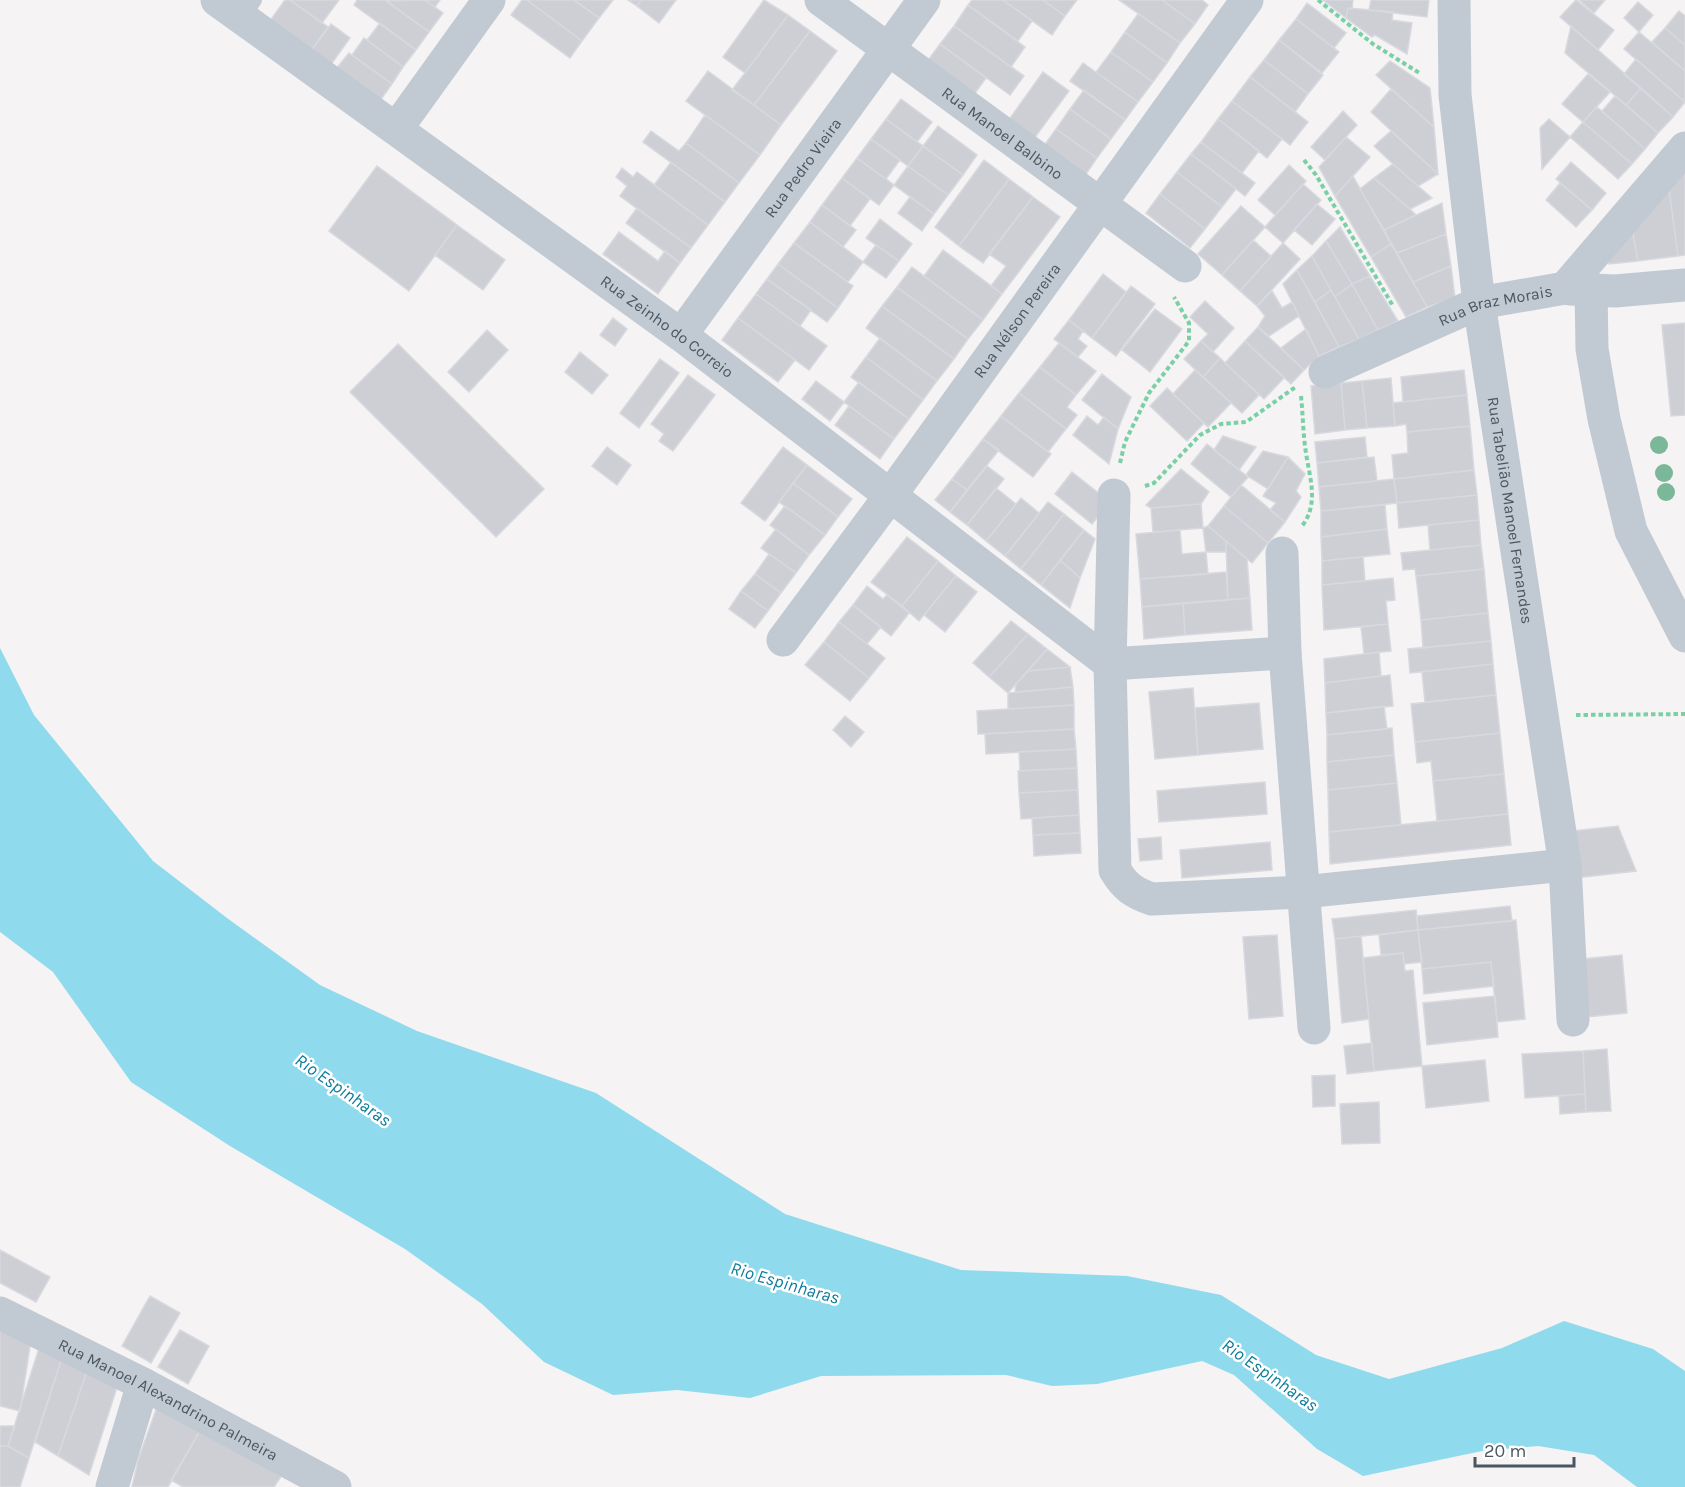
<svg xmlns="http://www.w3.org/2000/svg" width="1685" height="1487" viewBox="0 0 1685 1487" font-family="Karla,sans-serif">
<rect width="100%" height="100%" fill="#f5f3f3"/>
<path fill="#90daee" d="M0,648L34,715L153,861L227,918L320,985L417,1031L596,1093L785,1214L961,1270L1127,1276L1221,1295L1316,1355L1389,1379L1502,1348L1564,1321L1653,1349L1685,1371V1487H1637L1594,1455L1538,1446L1482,1451L1363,1476L1317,1449L1234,1375L1202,1361L1097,1384L1052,1386L1006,1375L821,1376L750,1398L677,1390L613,1395L544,1362L482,1304L405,1249L230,1146L131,1082L53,972L0,932Z"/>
<path fill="#cdcfd5" stroke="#d7d9de" stroke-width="1.5" d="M285,0H290L328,27L310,52L269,22Z
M290,0H339L322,23Z
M357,0H385L429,32L416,50L354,5Z
M425,0H440L435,7Z
M425,0L443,13L429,32L386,1Z
M522,0H527L582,41L570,58L511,15Z
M527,0H574L599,18L582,41Z
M574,0H613L599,18Z
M628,0H641L637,6Z
M641,0H676L659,23L637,6Z
M764,0L788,15L745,73L723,57Z
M972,0H1003L1032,21L1018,41L968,5Z
M1003,0H1043L1065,16L1052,35Z
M1043,0H1077L1065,16Z
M1119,0H1162L1195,24L1180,43Z
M1162,0H1202L1208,5L1195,24Z
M1323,0H1353L1352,9L1348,8L1346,18Z
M1371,0H1429L1427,17L1369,10Z
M1576,0L1614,30L1598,50L1560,17Z
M1579,0H1605L1594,13Z
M1638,2L1653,15L1639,32L1624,18Z
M1307,3L1346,33L1334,48L1296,19Z
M968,5L1025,47L1011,67L954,26Z
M1348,8L1393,12L1392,20L1412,23L1407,54L1375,35L1372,37L1346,18Z
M1679,11L1685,16V45L1665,28Z
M1138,14L1180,43L1167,63L1125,32Z
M788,15L810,31L754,105L732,90Z
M1296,19L1339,52L1322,73L1279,40Z
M380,23L416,50L403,67L367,40Z
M331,24L350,38L330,66L310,52Z
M954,26L1024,76L1010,95L940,44Z
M1571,26L1641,88L1626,105L1565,53Z
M1665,28L1685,45V71L1652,42Z
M810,31L837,51L781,125L754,105Z
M1125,32L1167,63L1153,82L1111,52Z
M1639,32L1685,71V102L1624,49Z
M364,38L403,67L392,84L352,55Z
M1279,40L1323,75L1308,94L1264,60Z
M940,44L986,78L973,96L926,63Z
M1111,52L1153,82L1138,102L1096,72Z
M349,53L392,84L379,102L335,70Z
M1636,59L1685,102L1673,117L1624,74Z
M1264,60L1308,94L1295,112L1250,77Z
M1390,61L1430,88L1434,127L1376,75Z
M1083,63L1138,102L1125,120L1070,81Z
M708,71L781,125L760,155L686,101Z
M1043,72L1069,91L1033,140L1008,121Z
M1588,74L1610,92L1583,122L1562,104Z
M1250,77L1308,122L1290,145L1232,101Z
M1641,88L1673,117L1658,133L1626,105Z
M1391,89L1434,127L1438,174L1371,112Z
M1084,90L1125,120L1111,139L1070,109Z
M1615,96L1658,133L1645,149L1602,111Z
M901,99L932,122L917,142L886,119Z
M1232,101L1282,139L1267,158L1218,119Z
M1597,107L1645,149L1632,164L1583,122Z
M1070,109L1111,139L1097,158L1056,129Z
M1343,111L1357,125L1325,160L1311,147Z
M705,115L760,155L739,183L686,143Z
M886,119L923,146L908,166L871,139Z
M1218,119L1259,151L1242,173L1201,142Z
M1549,119L1570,137L1542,169L1540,128Z
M1583,122L1632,164L1618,179L1570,137Z
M938,126L977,155L963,175L923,146Z
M1056,129L1097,158L1084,177L1043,147Z
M651,131L679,151L686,143L739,183L725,202L643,142Z
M1391,131L1438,174L1418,186L1393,164L1374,146Z
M1346,137L1370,157L1335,196L1319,167Z
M871,139L900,160L886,179L857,158Z
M1201,142L1255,183L1245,196L1191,154Z
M923,146L963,175L948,195L908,166Z
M1191,154L1236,189L1222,207L1177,172Z
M857,158L894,185L879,205L842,178Z
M984,160L1009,179L959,246L935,227Z
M671,162L725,202L708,225L654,185Z
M1571,162L1606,193L1592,210L1556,179Z
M1393,164L1418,186L1432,198L1410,209L1374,178Z
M1289,165L1306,181L1275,215L1258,200Z
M377,166L457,225L409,291L329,231Z
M908,166L948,195L934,214L894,185Z
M622,168L633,177L637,172L708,225L691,248L620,196L627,186L616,177Z
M1177,172L1222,207L1205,229L1160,194Z
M1685,172V255L1678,256L1669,189Z
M1353,176L1391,244L1371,257L1335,196Z
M842,178L870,199L850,226L822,205Z
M1374,178L1410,209L1416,215L1384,230L1360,189Z
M1009,179L1033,197L983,263L959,246Z
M1560,183L1592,210L1576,227L1546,200Z
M1303,184L1321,200L1283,243L1265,227Z
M1669,189L1678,256L1638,261L1632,229Z
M1160,194L1205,229L1190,248L1146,213Z
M910,197L934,214L922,231L898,213Z
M1033,197L1060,217L1002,294L991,286L1006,266L989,254Z
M1442,203L1446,234L1397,253L1384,230Z
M1317,204L1335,219L1312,245L1294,230Z
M822,205L856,230L843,247L810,222Z
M1241,206L1265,227L1222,275L1198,254Z
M637,208L691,248L680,263L626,223Z
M880,219L912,244L899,261L866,238Z
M810,222L863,262L848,282L794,243Z
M457,225L505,260L483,290L435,255Z
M1340,227L1370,276L1352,284L1326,241Z
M1632,229L1638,261L1609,264L1608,255Z
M619,232L658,261L665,251L680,263L658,294L603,254Z
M1446,234L1451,266L1413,282L1397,253Z
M1253,240L1271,256L1240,291L1222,275Z
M1326,241L1352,284L1335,297L1312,256Z
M794,243L853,286L838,308L778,264Z
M1283,243L1300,259L1257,306L1240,291Z
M1391,244L1427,307L1406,317L1371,257Z
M876,245L899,261L886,278L863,262Z
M943,250L1002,294L983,320L924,276Z
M1312,256L1331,290L1315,302L1297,270Z
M778,264L838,308L827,322L767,279Z
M1451,266L1455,298L1427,307L1413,282Z
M912,267L983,320L968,339L897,287Z
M1297,270L1339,347L1319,356L1283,284Z
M1103,274L1126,292L1092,338L1069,320Z
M1370,276L1398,321L1378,330L1352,284Z
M767,279L811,310L800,326L756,294Z
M1352,284L1378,330L1359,339L1335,297Z
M1131,286L1155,304L1116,356L1092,338Z
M897,287L968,339L954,359L882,306Z
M1331,290L1359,339L1339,347L1315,302Z
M1272,291L1282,308L1292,302L1299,316L1269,336L1258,327L1265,316L1257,306Z
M756,294L827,346L809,370L738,318Z
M1205,301L1234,328L1213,352L1201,341L1208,334L1190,317Z
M882,306L954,359L937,381L866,328Z
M1155,309L1182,329L1150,372L1122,350Z
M613,318L627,329L615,346L600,335Z
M738,318L795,360L778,382L722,340Z
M1069,320L1083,331L1078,339L1087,346L1078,357L1054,339Z
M1685,323V415L1671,416L1662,325Z
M1258,327L1304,370L1291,384L1245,341Z
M1306,329L1319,356L1304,370L1281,348Z
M487,330L508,350L469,392L448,372Z
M880,338L937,381L923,400L866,357Z
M1201,341L1220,358L1203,377L1184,359Z
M1245,341L1284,378L1264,399L1225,363Z
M1059,343L1096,371L1076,395L1040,367Z
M398,344L544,489L496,537L350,392Z
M580,352L608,375L592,394L565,372Z
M866,357L923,400L909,419L851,377Z
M1220,358L1259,395L1242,413L1203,377Z
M660,359L679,373L639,428L620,413Z
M1040,367L1076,395L1067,407L1077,415L1066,429L1019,393Z
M1195,370L1231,403L1208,427L1173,394Z
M1464,370L1467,395L1403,402L1401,377Z
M1102,374L1131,397L1118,429L1082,400Z
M688,375L715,395L673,451L659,441L664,434L651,424Z
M1391,378L1395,426L1367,428L1362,381Z
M816,381L844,402L830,421L802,399Z
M1362,381L1367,428L1345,430L1341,383Z
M859,382L909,419L894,439L844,402Z
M1341,383L1345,430L1315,434L1311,386Z
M1167,388L1204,423L1187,441L1150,406Z
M1019,393L1066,429L1048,452L1001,416Z
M1467,395L1470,426L1407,432L1406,424L1395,426L1393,403Z
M849,406L894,439L880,459L835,425Z
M1001,416L1051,454L1033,477L983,439Z
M1087,416L1098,425L1104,417L1118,429L1109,464L1073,435Z
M1470,426L1474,470L1394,479L1392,455L1408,453L1407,432Z
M1223,436L1256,447L1239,470L1214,450Z
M1365,437L1367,457L1317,463L1315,442Z
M983,439L999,450L967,490L952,479Z
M1207,444L1248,477L1231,497L1191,464Z
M607,447L631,465L617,485L592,466Z
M783,447L807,465L765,521L741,503Z
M1263,451L1288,457L1268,489L1246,475Z
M1288,457L1305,474L1296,491L1301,497L1285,522L1270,510L1276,503L1263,496Z
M1374,457L1377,481L1319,487L1317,463Z
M807,465L852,499L838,517L793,483Z
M987,466L1004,479L967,525L950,512Z
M1181,469L1209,492L1201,504L1151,508L1146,505Z
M1474,470L1477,495L1397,503L1394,479Z
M1072,472L1110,502L1092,524L1055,494Z
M952,479L967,490L950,512L935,500Z
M1394,479L1397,503L1321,511L1319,487Z
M793,483L838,517L825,535L779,502Z
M1241,485L1285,522L1268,543L1224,506Z
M996,488L1016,504L986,541L967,525Z
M1477,495L1479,520L1399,528L1397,503Z
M1021,498L1039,513L1005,556L986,541Z
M1048,502L1064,514L1021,569L1005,556Z
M1201,504L1203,528L1153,532L1151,508Z
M1385,505L1387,529L1321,537V511Z
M785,506L825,535L809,555L770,525Z
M1224,506L1268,543L1252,563L1208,526Z
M1064,514L1084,530L1041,585L1021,569Z
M1479,520L1481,545L1430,550L1428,525Z
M1208,526L1226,541V552H1206L1203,528Z
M776,529L809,555L796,573L761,548Z
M1387,529L1390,554L1322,561L1321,537Z
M1084,530L1095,539L1080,578L1060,560Z
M1180,530L1182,554L1206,552L1208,574L1140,579L1136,534Z
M907,537L938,561L902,606L871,582Z
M1226,541L1247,559L1250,598L1228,600Z
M1481,545L1484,569L1416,576L1415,569L1403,570L1401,553Z
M769,554L796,573L781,593L755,574Z
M1363,557L1365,581L1322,585V561Z
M1060,560L1080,578L1070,608L1041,585Z
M938,561L956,576L919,621L902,606Z
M1484,569L1488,613L1421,620L1416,576Z
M1226,572L1228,600L1142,607L1140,579Z
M755,574L781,593L768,611L741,591Z
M956,576L977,592L945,632L924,615Z
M1393,578L1395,600L1386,601L1388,624L1324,630L1322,585Z
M867,586L883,599L887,595L909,613L891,636L853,605Z
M741,591L768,611L755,628L729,609Z
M1250,598L1252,630L1185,635L1183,603Z
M1183,603L1185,635L1144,639L1142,607Z
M853,605L881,627L867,644L839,622Z
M1488,613L1491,641L1423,648L1421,620Z
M1011,621L1028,634L989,677L973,663Z
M839,622L885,658L869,678L824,642Z
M1388,624L1391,651L1364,654L1361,627Z
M1028,634L1047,649L1008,693L989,677Z
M1491,641L1493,664L1410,673L1408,649Z
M824,642L869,678L850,701L805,665Z
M1047,649L1070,667L1028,671Z
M1379,652L1381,676L1325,683L1324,659Z
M1493,664L1496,695L1425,702L1422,672Z
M1070,667L1073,687L1015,692L1016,684L1028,671Z
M1390,675L1393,706L1326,713L1325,683Z
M1073,687L1074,705L1008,709V693Z
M1193,688L1198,755L1155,759L1149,692Z
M1496,695L1500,733L1415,742L1411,704Z
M1259,703L1263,749L1198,755L1195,708Z
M1074,705V729L978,734L977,711Z
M1384,706L1387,729L1327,735L1326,713Z
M845,716L864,732L851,747L833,730Z
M1392,728L1394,755L1327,762V735Z
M1074,729L1076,749L986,754L985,734Z
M1500,733L1504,774L1433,781L1431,761L1417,763L1415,742Z
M1076,749L1077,768L1020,771L1019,752Z
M1394,755L1397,783L1328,790L1327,762Z
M1077,768L1078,790L1019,793L1018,771Z
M1504,774L1508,814L1437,821L1433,781Z
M1265,782L1267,814L1159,822L1157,791Z
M1397,783L1401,825L1329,832L1328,790Z
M1078,790L1079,815L1021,819L1019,793Z
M1508,814L1511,845L1330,864L1329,832Z
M1079,815L1080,833L1033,835L1032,818Z
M1618,826L1636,871L1576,878L1573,831Z
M1080,833L1081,853L1034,856L1033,835Z
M1161,837L1162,859L1140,861L1138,839Z
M1270,842L1272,870L1182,878L1180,850Z
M1510,906L1512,921L1418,930L1417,916Z
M1416,910L1418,930L1335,939L1332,919Z
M1516,920L1525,1019L1497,1022L1491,962L1422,969L1418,930Z
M1418,930L1422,962L1404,964L1403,953L1381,955L1379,935Z
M1277,935L1283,1016L1249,1019L1243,937Z
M1361,936L1369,1019L1342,1023L1335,939Z
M1403,953L1405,971L1413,970L1422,1066L1374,1071L1363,958Z
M1622,955L1627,1013L1586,1017L1582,959Z
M1491,962L1494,986L1424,994L1422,969Z
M1495,996L1498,1037L1427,1045L1423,1003Z
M1372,1043L1374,1071L1347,1074L1344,1046Z
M1607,1049L1611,1111L1586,1112L1583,1051Z
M1583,1051L1585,1094L1525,1098L1522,1054Z
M1485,1060L1489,1101L1426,1108L1422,1066Z
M1335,1075V1106L1313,1107L1312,1076Z
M1585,1094L1586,1112L1560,1114L1559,1096Z
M1379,1102L1380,1143L1342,1144L1340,1104Z
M0,1250L50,1277L36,1302L0,1283Z
M150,1296L180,1313L151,1363L122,1346Z
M0,1323L31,1340L20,1411L0,1406Z
M180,1330L209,1346L188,1384L158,1367Z
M40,1345L62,1358L29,1458L8,1446Z
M62,1358L87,1371L58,1456L35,1442Z
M87,1371L117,1387L89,1475L58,1456Z
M158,1404L201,1429L168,1487H132L138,1460Z
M0,1426H15L8,1446H0Z
M201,1429L282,1475L274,1487H183L171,1480Z
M0,1446H8L29,1458L20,1487H0Z"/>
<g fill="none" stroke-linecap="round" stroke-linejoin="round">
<path stroke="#7ad0a6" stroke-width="4" stroke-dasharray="4.5 3" stroke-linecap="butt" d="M1318,0L1373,44L1421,74
M1304,160L1316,175L1393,306
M1301,396C1303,415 1303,435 1306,453C1310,479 1319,504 1302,526
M1120,463L1125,442L1149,393L1189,341V323L1174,297
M1145,486L1154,483L1200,435L1221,424L1246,422L1297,386
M1576,715L1685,714"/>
<path stroke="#c1cad2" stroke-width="16" d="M242,17L254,0"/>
<g stroke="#c1cad2" stroke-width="33">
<path id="s1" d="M217,0L681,335L1110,664L1285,653"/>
<path id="s2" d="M821,0L1185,266"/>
<path id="s3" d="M1454,0L1455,95L1479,303L1565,865L1573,1020"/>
<path d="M397,128L489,0"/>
<path d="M1570,289L1615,291L1685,285"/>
<path d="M1591,289L1592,349L1604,419L1631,531L1685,636"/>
<path id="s4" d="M681,335L924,0"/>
<path id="s5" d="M1325,372L1479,303L1565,288L1685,148"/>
<path d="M1114,495L1110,664L1115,870C1125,887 1134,893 1152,899L1303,892L1565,865"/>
<path d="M1282,553L1285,653L1314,1028"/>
<path id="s6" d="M783,640L890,496L1247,0"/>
<path id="s7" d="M0,1313L143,1384L335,1487"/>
<path d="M112,1487L143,1384"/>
</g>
</g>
<g fill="#7bb799">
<circle cx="1659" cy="445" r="9"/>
<circle cx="1664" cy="473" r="9"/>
<circle cx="1666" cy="492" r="9"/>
</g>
<g text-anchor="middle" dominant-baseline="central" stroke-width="5" stroke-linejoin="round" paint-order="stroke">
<g font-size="16" fill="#4a5661" stroke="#fff">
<text stroke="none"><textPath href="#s2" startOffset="225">Rua Manoel Balbino</textPath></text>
<text stroke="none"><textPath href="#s4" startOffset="207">Rua Pedro Vieira</textPath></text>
<text stroke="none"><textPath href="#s5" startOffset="184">Rua Braz Morais</textPath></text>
<text stroke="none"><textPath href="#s6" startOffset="396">Rua Nélson Pereira</textPath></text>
<text stroke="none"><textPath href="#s1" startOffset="556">Rua Zeinho do Correio</textPath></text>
<text stroke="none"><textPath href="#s3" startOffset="514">Rua Tabelião Manoel Fernandes</textPath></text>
<text stroke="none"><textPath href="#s7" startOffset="189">Rua Manoel Alexandrino Palmeira</textPath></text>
</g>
<g font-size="18" font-style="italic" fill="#0c7c9b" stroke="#fff">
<text transform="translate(343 1090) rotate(35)">Rio Espinharas</text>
<text transform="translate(785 1283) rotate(16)">Rio Espinharas</text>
<text transform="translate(1270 1375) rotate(35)">Rio Espinharas</text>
</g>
</g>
<path d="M1475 1457v9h99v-9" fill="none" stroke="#4a5661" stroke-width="3"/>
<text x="1484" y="1457" font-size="18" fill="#4a5661" stroke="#ffffff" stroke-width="4.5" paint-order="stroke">20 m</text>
</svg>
